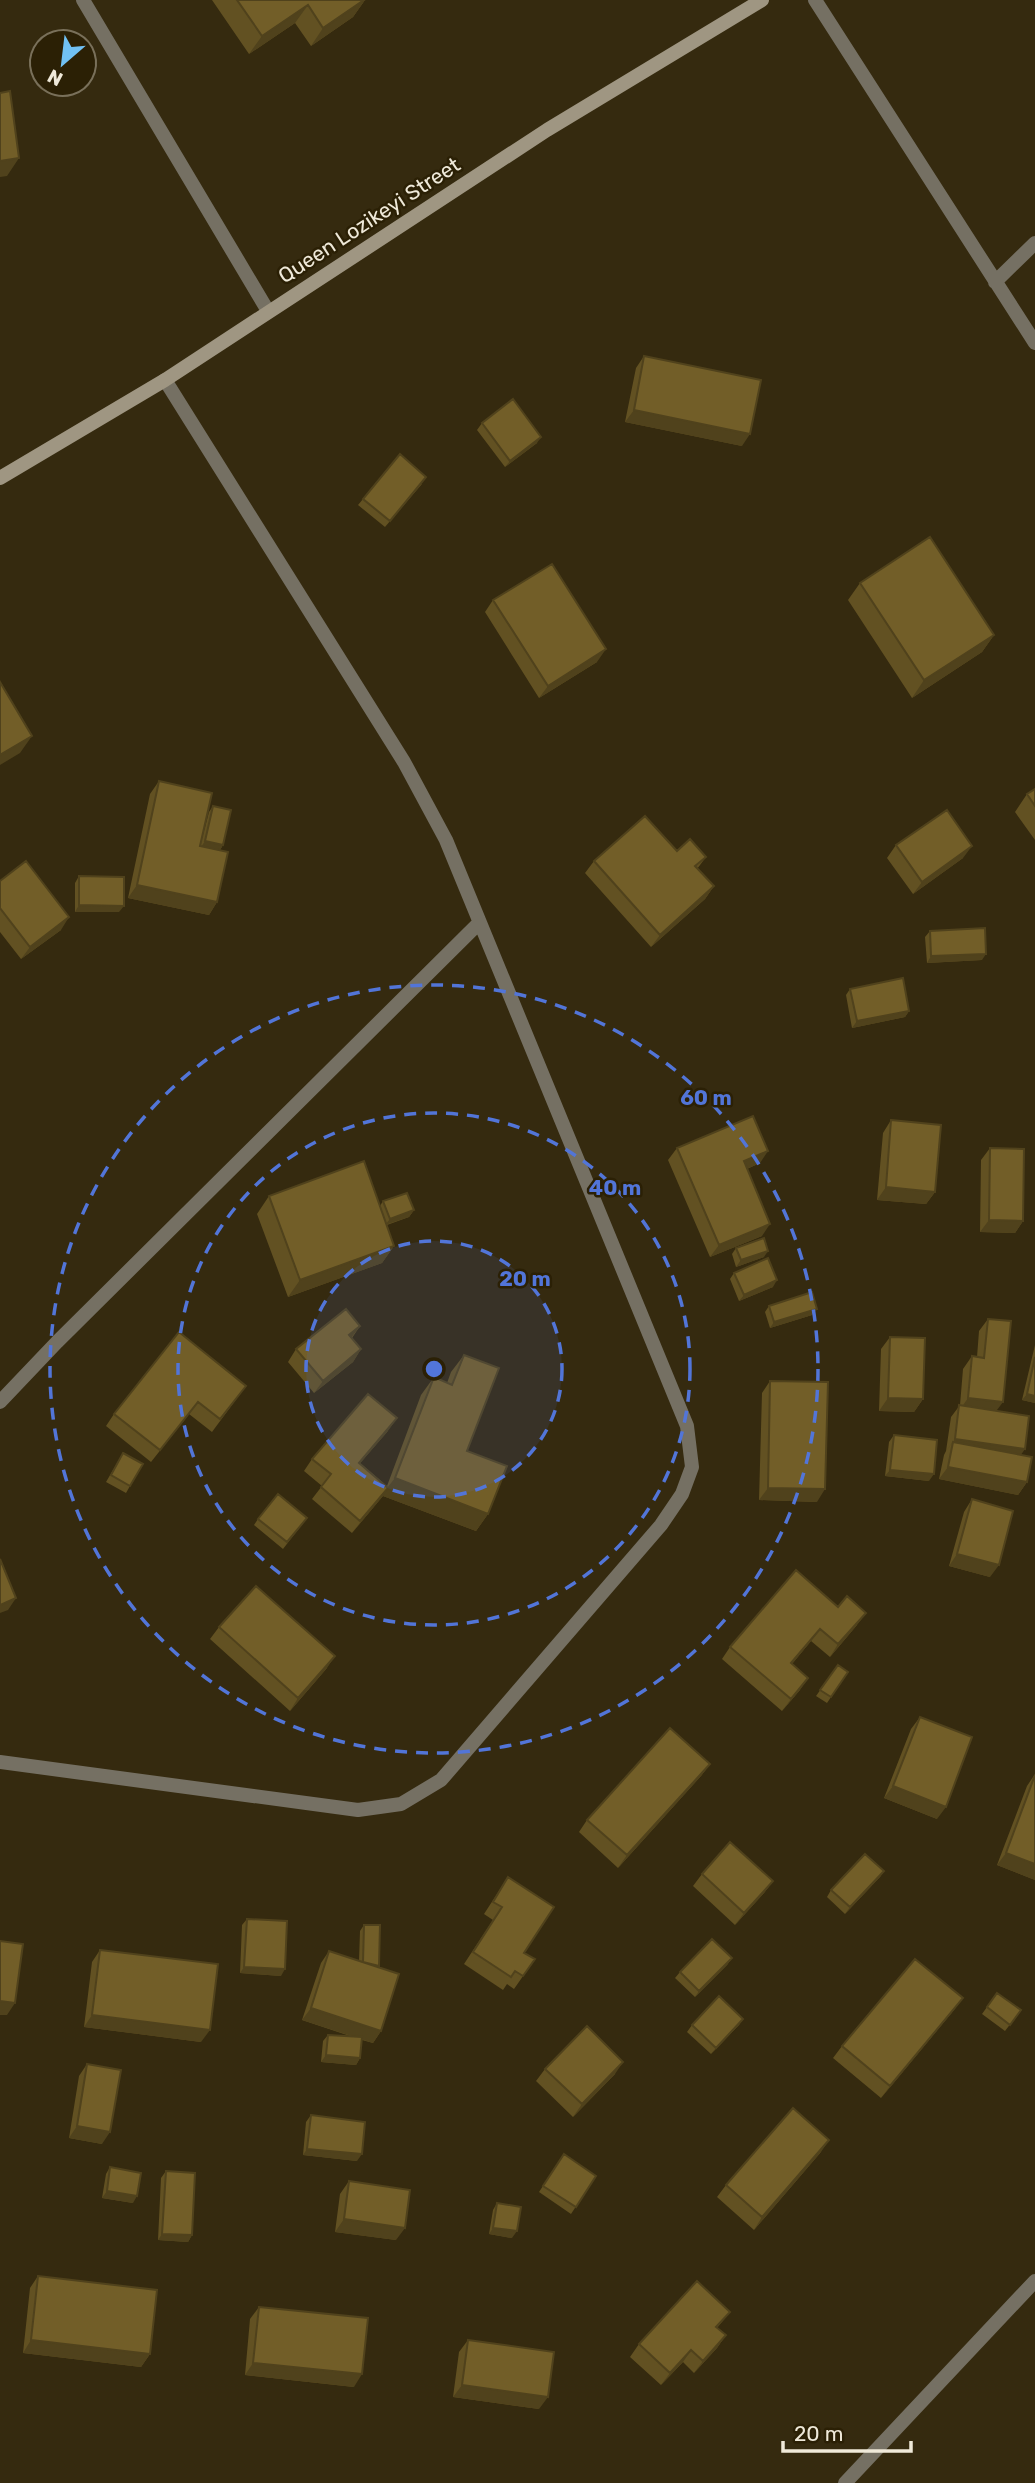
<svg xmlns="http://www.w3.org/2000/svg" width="1035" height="2483" viewBox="0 0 1035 2483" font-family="Rubik,sans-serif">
<rect width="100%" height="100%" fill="#352a0f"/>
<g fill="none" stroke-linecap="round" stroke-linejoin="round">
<path stroke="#757063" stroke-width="14" d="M83,0L268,311
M815,0L1035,343
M995,282L1035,243
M0,1402L57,1342L479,923
M0,1762L358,1810L401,1804L441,1780L661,1525L682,1494L692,1467L687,1426L446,840L404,762L165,380
M845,2483L1035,2281"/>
<path stroke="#9f9682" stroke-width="14" d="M0,478L165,380L547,130L762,0"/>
</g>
<path fill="#625122" d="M212,0H365L353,17L311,46L295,23L249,54Z
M644,356L742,446L625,422L636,368Z
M482,423L537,443L505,467L477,430Z
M422,484L385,527L358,505L363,499Z
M860,583L994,635L982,652L912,698L848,600Z
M493,600L597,662L539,698L485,612Z
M159,781L200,846L209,812L213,806L223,845L220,850L217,902L209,915L128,898L150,794Z
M1035,789V840L1015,812L1027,794Z
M896,845L963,858L913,894L887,858Z
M677,851L706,857L697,869L714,886L705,899L651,947L585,873L594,861Z
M79,876L119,912H75V883Z
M0,881L61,930L21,959L0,932Z
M930,931L982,960L927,963L925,937Z
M850,989L909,1011L905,1017L852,1028L846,995Z
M891,1120L935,1192L926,1204L877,1200L883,1133Z
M677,1148L760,1163L747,1169L762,1236L710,1257L668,1160Z
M990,1148L1023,1221L1015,1233L980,1232L981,1160Z
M269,1196L380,1206L383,1201L414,1210L409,1217L387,1225L394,1246L382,1263L288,1297L257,1214Z
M736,1248L764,1257L736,1267L732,1254Z
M734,1273L773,1287L739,1301L730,1279Z
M769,1306L812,1315L770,1328L765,1312Z
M988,1319L997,1411L1020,1455L1027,1482L1018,1495L939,1479L944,1455L946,1451L951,1417L960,1405L963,1369L972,1356L977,1357L979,1331Z
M360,1326L352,1338L361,1349L353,1362L314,1393L288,1362L296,1349Z
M890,1337L923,1399L914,1412L879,1411L881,1349Z
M1035,1345V1403L1022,1400Z
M464,1355L467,1451L488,1514L476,1531L383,1496L352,1533L312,1499L322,1486L304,1471L312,1459L388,1431L360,1463L387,1486L421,1395L434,1377L447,1383L451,1372Z
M770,1381L817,1502L759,1500L762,1393Z
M246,1386L212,1432L189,1414L151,1462L106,1426L114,1414Z
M894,1435L929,1481L885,1476L889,1442Z
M123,1453L130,1486L126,1493L106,1482Z
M972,1499L990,1577L949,1566L964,1512Z
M307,1518L283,1549L254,1525L258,1519Z
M796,1570L857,1625L830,1657L811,1641L792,1664L800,1690L782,1711L722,1659L730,1647Z
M219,1627L327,1668L290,1711L210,1639Z
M838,1665L848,1672L827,1703L816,1696Z
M920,1717L937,1819L884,1798L911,1729Z
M710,1764L701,1776L618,1868L579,1832L587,1820Z
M1035,1774V1880L997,1865L1027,1786Z
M884,1871L880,1877L845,1914L827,1897L831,1890Z
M702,1874L773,1881L764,1893L735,1925L693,1886Z
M508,1877L524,1953L535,1959L514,1989L507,1984L503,1990L464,1964L493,1920L484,1914Z
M247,1919L281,1976L240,1973L242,1925Z
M364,1925L379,1966L381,2031L373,2043L362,2040L360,2058L356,2065L321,2062L323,2041L328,2035L353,2037L302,2020L321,1963L329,1951L359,1961L360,1931Z
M100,1950L201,2042L84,2027L92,1962Z
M732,1958L727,1965L695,1997L675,1978L680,1972Z
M997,1993L1021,2010L1005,2031L982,2014Z
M954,2010L881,2098L833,2058L842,2046Z
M743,2019L739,2025L711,2054L687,2032L692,2025Z
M87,2064L102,2144L69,2138L79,2076Z
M545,2069L615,2074L573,2117L536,2081Z
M311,2115L357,2161L303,2155L306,2122Z
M821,2152L754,2230L717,2197L726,2185Z
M564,2154L596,2176L571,2214L539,2192Z
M110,2167L133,2203L102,2198L106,2174Z
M166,2171L192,2235L188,2242L158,2240L161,2178Z
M349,2181L396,2240L335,2232L340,2194Z
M497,2203L512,2238L489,2234L493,2210Z
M38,2276L150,2354L141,2367L23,2353L30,2288Z
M259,2307L354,2387L245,2375L250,2319Z
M730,2312L717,2328L726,2335L717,2348L694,2373L683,2362L661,2385L630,2357L639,2344Z
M468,2340L539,2409L453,2397L459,2352Z"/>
<path fill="#50421c" d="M365,0L353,17L311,46L323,28Z
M308,5L295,23L249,54L262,36Z
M19,158L7,176L0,177V161Z
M634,410L750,434L742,446L625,422Z
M541,437L537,443L505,467L510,461Z
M994,635L982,652L912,698L924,680Z
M606,649L597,662L539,698L548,686Z
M32,736L20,753L0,765V755Z
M205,841L223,845L219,852L201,847Z
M972,846L963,858L913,894L922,882Z
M137,885L217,902L209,915L128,898Z
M714,886L705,899L651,947L660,935Z
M79,905L124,906L119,912H75Z
M69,917L61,930L21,959L30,947Z
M986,954L982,960L927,963L931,956Z
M909,1011L905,1017L852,1028L857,1021Z
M768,1151L760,1163L735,1174L744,1161Z
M886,1187L935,1192L926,1204L877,1200Z
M414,1210L409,1217L385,1225L390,1219Z
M989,1220L1023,1221L1015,1233L980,1232Z
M770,1224L762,1236L710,1257L719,1245Z
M394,1246L382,1263L288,1297L300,1280Z
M768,1251L764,1257L736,1267L741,1260Z
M777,1280L773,1287L739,1301L744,1295Z
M817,1309L812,1315L770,1328L774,1322Z
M360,1326L351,1338L349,1335Z
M361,1349L353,1362L314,1393L323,1381Z
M1027,1394L1035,1396V1403L1022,1400Z
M888,1398L923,1399L914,1412L879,1411Z
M968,1398L1003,1402L994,1414L959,1411Z
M397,1418L388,1431L350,1475L359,1463Z
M955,1439L1025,1449L1016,1462L953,1442L946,1451Z
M948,1467L1027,1482L1018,1495L939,1479Z
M890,1470L934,1474L929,1481L885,1476Z
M395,1478L488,1514L476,1531L383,1496L352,1533Z
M768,1488L825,1489L817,1502L759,1500Z
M957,1554L999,1565L990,1577L949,1566Z
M16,1598L8,1610L0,1613V1605Z
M866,1613L857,1625L830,1657L838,1644Z
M820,1629L811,1641L783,1675L791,1663Z
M335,1656L327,1668L290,1711L298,1698Z
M808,1678L800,1690L782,1711L791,1699Z
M710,1764L701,1776L618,1868L627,1855Z
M893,1786L946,1807L937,1819L884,1798Z
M1006,1853L1035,1864V1880L997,1865Z
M884,1871L880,1877L845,1914L850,1907Z
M773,1881L764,1893L735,1925L744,1913Z
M732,1958L727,1965L695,1997L699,1991Z
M244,1967L285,1969L281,1976L240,1973Z
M963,1998L954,2010L881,2098L890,2086Z
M0,2001L15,2003L7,2015H0Z
M311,2008L381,2031L373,2043L302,2020Z
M92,2015L210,2030L201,2042L84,2027Z
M743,2019L739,2025L711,2054L716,2048Z
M326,2055L360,2058L356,2065L321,2062Z
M623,2062L615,2074L573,2117L582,2104Z
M77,2126L110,2132L102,2144L69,2138Z
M829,2140L821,2152L754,2230L762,2217Z
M307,2149L362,2154L357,2161L303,2155Z
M107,2191L137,2196L133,2203L102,2198Z
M344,2219L405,2228L396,2240L335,2232Z
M493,2228L517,2231L512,2238L489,2234Z
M162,2234L192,2235L188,2242L158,2240Z
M726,2335L717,2348L694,2373L703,2361Z
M31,2340L150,2354L141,2367L23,2353Z
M691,2350L683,2362L661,2385L670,2373Z
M253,2363L362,2374L354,2387L245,2375Z
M462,2385L548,2397L539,2409L453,2397Z"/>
<path fill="#725e28" stroke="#50421c" stroke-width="2" d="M237,0H364L323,28L308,5L262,36Z
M10,91L19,158L0,161V93Z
M644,356L761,380L750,434L634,410Z
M513,399L541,437L510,461L482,423Z
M400,454L426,477L390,521L363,499Z
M930,537L994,635L924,680L860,583Z
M552,564L606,649L548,686L493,600Z
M0,682L32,736L0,755Z
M159,781L212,793L200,846L228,852L217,902L137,885Z
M1035,789V806L1027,794Z
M213,806L231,810L223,845L205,841Z
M947,810L972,846L922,882L896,845Z
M645,816L677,851L690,839L706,857L695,866L714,886L660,935L594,861Z
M26,861L69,917L30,947L0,908V881Z
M79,876L124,877V906L79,905Z
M985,928L986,954L931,956L930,931Z
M903,978L909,1011L857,1021L850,989Z
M753,1116L768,1151L744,1161L770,1224L719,1245L677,1148Z
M891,1120L941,1125L935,1192L886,1187Z
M990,1148L1024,1149L1023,1221L989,1220Z
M364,1161L394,1246L300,1280L269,1196Z
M407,1193L414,1210L390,1219L383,1201Z
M764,1238L768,1251L741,1260L736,1248Z
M768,1258L777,1280L744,1295L734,1273Z
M812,1292L817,1309L774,1322L769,1306Z
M346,1309L360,1326L349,1335L361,1349L323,1381L296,1349Z
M988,1319L1011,1321L1003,1402L968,1398L972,1356L984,1358Z
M179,1332L246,1386L220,1419L198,1402L160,1450L114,1414Z
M890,1337L925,1338L923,1399L888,1398Z
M464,1355L499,1368L467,1451L507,1466L488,1514L395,1478L434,1377L452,1385Z
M1035,1357V1396L1027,1394Z
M770,1381L828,1382L825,1489L768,1488Z
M368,1394L397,1418L359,1463L388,1488L360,1521L321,1487L331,1474L312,1459Z
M959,1405L1029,1416L1025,1449L955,1439Z
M894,1435L937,1440L934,1474L890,1470Z
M953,1442L1032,1457L1027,1482L948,1467Z
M123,1453L143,1464L130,1486L111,1475Z
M278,1494L307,1518L287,1542L258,1519Z
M972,1499L1013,1511L999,1565L957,1554Z
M0,1559L16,1598L0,1605Z
M796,1570L838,1607L847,1596L866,1613L838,1644L820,1629L791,1663L808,1678L791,1699L730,1647Z
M256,1586L335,1656L298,1698L219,1627Z
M838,1665L848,1672L831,1697L820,1690Z
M920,1717L972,1737L946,1807L893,1786Z
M670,1728L710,1764L627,1855L587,1820Z
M1035,1775V1864L1006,1853Z
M730,1842L773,1881L744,1913L702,1874Z
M865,1854L884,1871L850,1907L831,1890Z
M508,1877L554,1907L524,1953L535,1959L523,1976L515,1971L511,1977L473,1952L502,1907L493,1902Z
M247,1919L287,1921L285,1969L244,1967Z
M364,1925H380L379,1966L363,1962Z
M712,1939L732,1958L699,1991L680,1972Z
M0,1941L23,1944L15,2003L0,2001Z
M100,1950L218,1964L210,2030L92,2015Z
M329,1951L399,1974L381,2031L311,2008Z
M915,1959L963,1998L890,2086L842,2046Z
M997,1993L1021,2010L1010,2025L987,2007Z
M719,1996L743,2019L716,2048L692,2025Z
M587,2026L623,2062L582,2104L545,2069Z
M328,2035L362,2037L360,2058L326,2055Z
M87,2064L121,2070L110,2132L77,2126Z
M793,2108L829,2140L762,2217L726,2185Z
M311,2115L365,2122L362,2154L307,2149Z
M564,2154L596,2176L576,2207L543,2186Z
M110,2167L141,2173L137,2196L107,2191Z
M166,2171L195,2173L192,2235L162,2234Z
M349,2181L410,2190L405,2228L344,2219Z
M497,2203L521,2207L517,2231L493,2228Z
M38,2276L157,2290L150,2354L31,2340Z
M697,2281L730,2312L716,2327L726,2335L703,2361L691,2350L670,2373L639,2344Z
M259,2307L368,2318L362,2374L253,2363Z
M468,2340L554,2352L548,2397L462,2385Z"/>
<circle cx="434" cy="1369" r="128" fill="#5275d8" fill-opacity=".12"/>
<g fill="none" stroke="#5275d8" stroke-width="3.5" stroke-dasharray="12 9">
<circle cx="434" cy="1369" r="128"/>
<circle cx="434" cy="1369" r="256"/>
<circle cx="434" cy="1369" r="384"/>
</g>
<g text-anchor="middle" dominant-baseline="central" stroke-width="5" stroke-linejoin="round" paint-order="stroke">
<g font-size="21" fill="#efe9d9" stroke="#2b2005">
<text transform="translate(369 220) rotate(-33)">Queen Lozikeyi Street</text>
</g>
</g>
<circle cx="434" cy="1369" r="10" fill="#5275d8" stroke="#2b2005" stroke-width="3.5"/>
<g font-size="21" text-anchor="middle" font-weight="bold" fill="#5275d8" stroke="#2b2005" stroke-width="5" stroke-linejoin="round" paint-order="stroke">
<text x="706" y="1105">60 m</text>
<text x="615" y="1195">40 m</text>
<text x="525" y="1286">20 m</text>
</g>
<g transform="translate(63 63) rotate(208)"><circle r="33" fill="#2b2005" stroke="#79705a" stroke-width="2"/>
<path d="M0-5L12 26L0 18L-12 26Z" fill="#71c1f4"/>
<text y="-10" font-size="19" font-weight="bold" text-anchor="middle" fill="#efe9d9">N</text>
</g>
<path d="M783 2441v10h128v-10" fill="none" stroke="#efe9d9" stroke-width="3.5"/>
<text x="794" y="2441" font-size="21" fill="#efe9d9" stroke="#2b2005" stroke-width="5" paint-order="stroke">20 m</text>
</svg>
